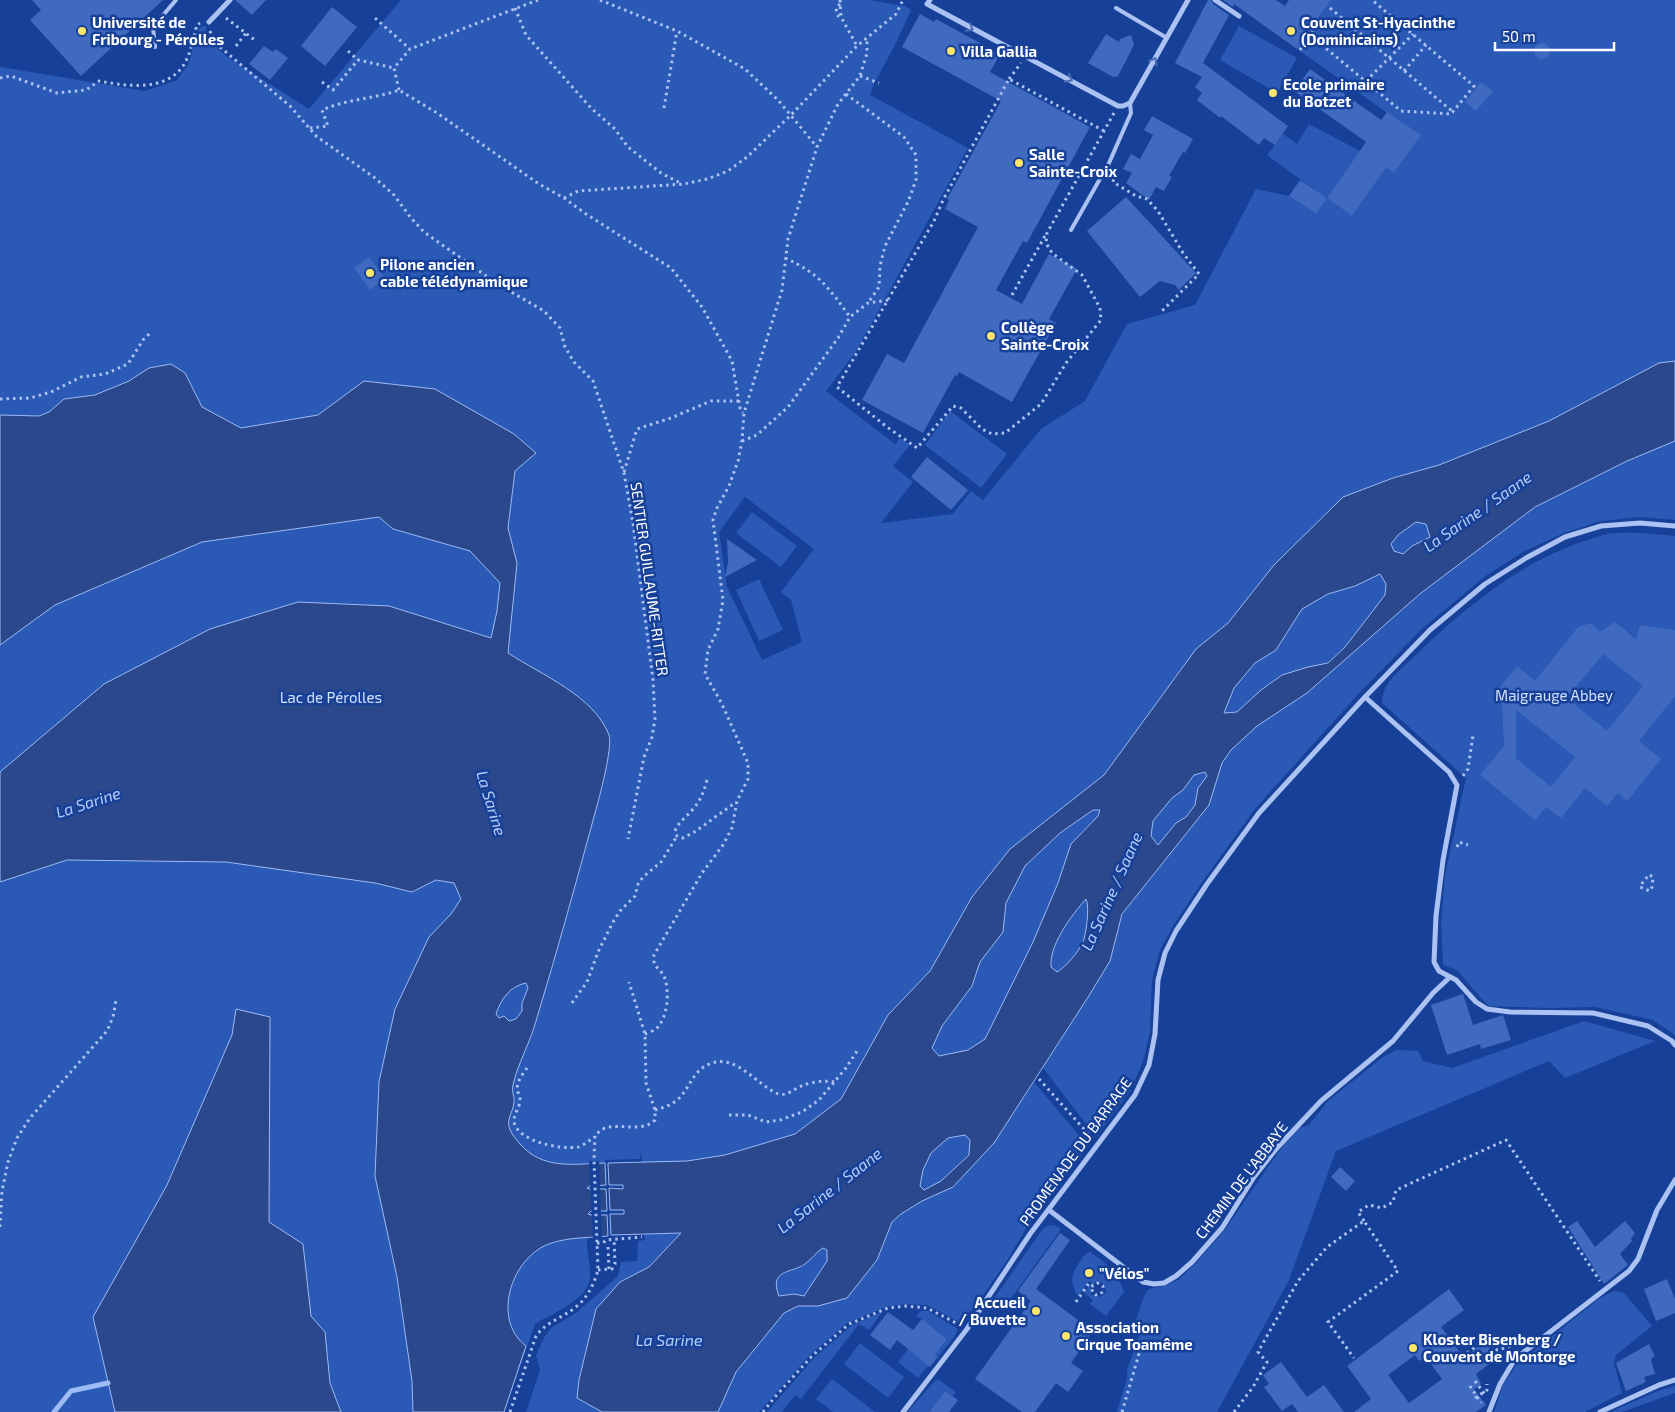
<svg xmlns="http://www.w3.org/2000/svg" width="1675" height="1412" viewBox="0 0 1675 1412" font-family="'Exo 2',sans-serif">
<rect width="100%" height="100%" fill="#174098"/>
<path fill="#2a59b6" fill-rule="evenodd" d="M401,0H869L905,6L911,10L896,43L875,82L870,95L968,148L857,350L826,391L895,444L900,438L910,445L893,466L913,482L881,523L953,514L971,491L983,500L1041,429L1085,401L1127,324L1195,305L1256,189L1289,196L1316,214L1326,198L1267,155L1283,134L1297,144L1309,124L1360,151L1327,198L1352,216L1386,168L1394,173L1420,136L1297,49L1331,0H1675V361L1659,363L1549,421L1439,465L1393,478L1343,497L1274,565L1228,623L1196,649L1104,775L1049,818L972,897L930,971L888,1015L841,1099L795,1134L725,1155L687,1161L642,1163L641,1150L640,1159L605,1160V1163L587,1164L589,1232C585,1241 588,1252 589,1262C590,1269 591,1276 589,1282C584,1301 551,1314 535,1324L504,1412H0V67L145,91L177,80L188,65L199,29L202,26H206V43L208,40L226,56L309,109ZM745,497L814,549L781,592L791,600L802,642L762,660L727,587L719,532Z
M1239,26L1297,58L1277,93L1220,60Z
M950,411L1007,454L981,488L925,445Z
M1675,441V520L1642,517L1601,521L1564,533L1523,552L1487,575L1424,627L1360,692L1255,809L1203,881L1173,926L1160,950L1152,980L1150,1032L1143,1062L1130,1091L1096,1137L1043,1068L1090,994L1110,961L1122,914L1209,805L1222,763L1231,750L1257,726L1307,693L1421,593L1535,507L1627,461Z
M752,512L797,546L781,567L736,533Z
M1416,522L1426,524L1431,537L1412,546L1403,554L1394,551L1391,544L1398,535Z
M1642,533L1675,536V1035L1653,1020L1595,1007L1549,1008L1488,1006L1457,970L1443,965L1441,923L1445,875L1466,778L1382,703C1382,681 1404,667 1419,652C1472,601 1531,554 1604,535C1615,532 1630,533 1642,533Z
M1380,573L1386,584L1385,595L1345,647L1327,663L1308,667L1282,675L1261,690L1237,712L1224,713L1234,688L1255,663L1276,650L1302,609L1328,594L1355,586Z
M759,579L783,630L759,641L736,590Z
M1205,772L1207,776L1198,788L1195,805L1186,817L1176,823L1159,845L1151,836L1153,821L1172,798L1183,790L1194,774Z
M1093,810H1100L1098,816L1071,844L1058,883L1033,942L985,1039L968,1050L939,1057L932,1048L942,1026L972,986L980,962L1003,932L1006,903L1025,866L1060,833Z
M1086,899C1089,908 1086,933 1083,942C1079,951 1066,967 1057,972L1051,967C1048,944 1071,916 1086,899Z
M1584,1021L1655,1041L1565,1078L1549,1061L1336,1151L1289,1280L1217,1412H1117L1127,1379V1370L1140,1333L1133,1328L1145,1294L1149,1289L1164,1286L1178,1280L1195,1264L1224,1231L1279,1151L1299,1128L1309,1125L1329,1100L1383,1057L1397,1050L1418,1051L1423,1061L1452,1068Z
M1034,1082L1088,1146L1029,1223L1007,1261L966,1319L959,1322L927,1305L906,1304L889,1306L847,1323L810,1355L759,1412H718L736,1372L784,1313L798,1306H818L877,1260L892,1222L901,1214L922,1201L953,1187L994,1143Z
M965,1135L970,1140L969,1154L941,1181L924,1191L919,1186L923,1170L931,1153L948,1138Z
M1054,1225L1061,1229L1002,1311L991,1303L1041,1231L1047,1226Z
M682,1232L649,1267L620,1282L596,1309L579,1380L577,1398L602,1412H526L540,1370L536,1355L545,1336L551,1328L576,1313L618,1276L621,1262L637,1261L638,1241L645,1240L644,1233Z
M824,1247L827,1250V1261L804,1297L794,1294L779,1296C769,1269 793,1274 806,1264C812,1259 816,1252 824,1247Z
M1090,1252C1107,1263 1118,1272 1124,1292L1106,1316L1090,1304L1093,1300L1084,1293L1090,1285L1091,1294L1096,1297L1102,1296L1106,1292L1105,1285L1099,1281L1092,1284L1089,1281L1078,1296C1069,1280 1071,1275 1081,1260C1084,1256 1085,1254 1090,1252Z
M1614,1291L1624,1293L1652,1326L1616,1355L1614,1363L1622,1393L1585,1412H1494L1503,1385L1517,1364L1600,1298Z
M921,1311H928L958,1329L954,1337L938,1357L935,1355L947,1339L922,1319L916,1316Z
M882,1312L869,1330L859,1324L801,1399L795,1395L782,1412H767L814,1358L852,1325Z
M860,1343L904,1377L888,1398L844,1364Z
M913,1343L929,1365L918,1378L898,1362Z
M832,1379L875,1412H833L816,1399Z
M936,1380H939L956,1392L953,1396L945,1391L929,1412H907Z
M1675,1386V1393L1622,1412H1610L1660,1390Z"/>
<path fill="#2a488b" stroke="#9dbbf4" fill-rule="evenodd" d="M1675,361V441L1627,461L1535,507L1421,593L1307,693L1257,726L1231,750L1222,763L1209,805L1122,914L1110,961L1090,994L994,1143L953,1187L922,1201L901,1214L892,1222L877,1260L847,1298L818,1306H798L784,1313L736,1372L718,1412H602L577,1398L579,1380L596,1309L620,1282L649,1267L681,1233L611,1235L610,1214H624V1210H610L609,1188L623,1189V1185H609L608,1163L687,1161L725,1155L795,1134L841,1099L888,1015L930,971L972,897L1010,849L1104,775L1196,649L1228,623L1274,565L1343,497L1393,478L1439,465L1549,421L1659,363ZM1416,522L1426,524L1430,537L1412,546L1403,554L1394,551L1391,544L1398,535ZM1380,574L1386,584L1385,595L1345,647L1328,663L1308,667L1282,675L1261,690L1237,712L1224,713L1234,688L1255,663L1276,650L1302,609L1328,594L1355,586ZM1205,772L1207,776L1198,788L1195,805L1186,817L1176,823L1158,845L1151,836L1153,821L1172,798L1183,790L1194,775ZM1093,810H1100L1098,816L1071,844L1058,883L1033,942L985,1039L968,1050L939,1056L932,1048L942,1026L972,986L980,962L1003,932L1006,903L1025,866L1060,833ZM1086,899C1090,907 1086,934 1083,942C1079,951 1066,967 1057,972L1051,967C1049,945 1071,916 1086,899ZM965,1135L970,1140L969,1155L941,1181L924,1190L920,1186L923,1170L931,1153L948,1138ZM823,1248L827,1250V1261L804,1296L794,1294L779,1296C768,1269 793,1273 805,1264C812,1259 816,1252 823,1248Z
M171,364L185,373L202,407L241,428L318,415L364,381L435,389L514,434L536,453L515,471L508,528L517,563L508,653C542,675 594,696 609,735C613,747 599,799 595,813C576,883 557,952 536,1021C530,1043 518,1063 513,1085C511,1091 515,1097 514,1103C512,1115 505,1120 511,1132C513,1136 517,1140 520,1144C543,1170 573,1164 605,1163L606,1185L590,1186L587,1188L590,1189H606L607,1211H591L588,1214L591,1215H607L608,1236C586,1238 563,1237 544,1246C509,1264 493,1321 526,1346L504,1412H413L412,1381L397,1277L375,1176L379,1082L395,1009L429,937L451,914L461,899L454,883L436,880L412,892L375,883L226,862L67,860L0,882V772L104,684L210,629L298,602L389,606L491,638L497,611L500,583L470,551L393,529L379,517L202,542L55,605L0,645V415L39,416L49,412L64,399L95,395L129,381L149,368ZM526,983L528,988L522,1003V1011L516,1019L509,1021L504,1016L499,1018L496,1014C501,999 510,986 526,983Z
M236,1009L270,1017L269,1222L303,1244L311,1316L325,1332L330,1383L341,1412H115L93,1317L167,1185L232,1035Z"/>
<path fill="#174098" d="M589,1161H599L602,1239L593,1240Z"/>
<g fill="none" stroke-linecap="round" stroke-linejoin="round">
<path stroke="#9dbbf4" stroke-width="5" d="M54,1412L71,1391L108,1383"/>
</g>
<path fill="#4069c0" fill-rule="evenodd" d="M32,0H163L81,76L30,20L41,10Z
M235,0H266L252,15Z
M1208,0H1211L1213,4L1229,15L1203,63L1288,126L1275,145L1264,138L1259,145L1221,116L1220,118L1197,100L1202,93L1195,87L1202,77L1175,63Z
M1223,0H1276L1285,6L1289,0H1331L1297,49L1234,4L1233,7Z
M332,7L357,27L325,66L301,46Z
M920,14L934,22L936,19L1000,54L990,72L1090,127L1027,243L1023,241L996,290L1022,304L1049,254L1077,269L1049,319L1056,323L1012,402L959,372L957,376L955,375L923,433L862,400L887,354L904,363L978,227L945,209L949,200L947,199L1001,101L902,47Z
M1106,34L1119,42L1120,39L1131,35L1134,45L1118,76L1113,77L1088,63Z
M1534 51a8 8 0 1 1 16 0a8 8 0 1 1-16 0Z
M264,46L273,52L276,49L288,58L270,80L249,64Z
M1310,69L1381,120L1387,112L1421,135L1394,173L1386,168L1352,216L1327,198L1366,142L1294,91Z
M1481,82L1493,91L1476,111L1465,102Z
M1152,116L1193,139L1185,153L1183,152L1169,176L1172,177L1164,191L1156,187L1149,200L1126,183L1132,173L1123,169L1131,154L1140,159L1153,135L1144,130Z
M1300,180L1327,198L1316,214L1289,196Z
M1126,197L1196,273L1179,290L1175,285L1160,281L1140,297L1087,231Z
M369,257L385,278L370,290L354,268Z
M927,457L968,490L951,510L911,477Z
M727,539L757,560L725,577L728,562Z
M1615,622L1636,639L1640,625L1675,630V696L1639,741L1661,759L1627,801L1618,793L1607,806L1585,788L1561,818L1546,807L1535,820L1480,775L1504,746L1502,698L1495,693L1517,666L1535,681L1578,627L1591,623L1600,632ZM1603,654L1643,686L1607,731L1567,698ZM1516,710L1575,757L1551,787L1516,758Z
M1463,994L1473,1025L1503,1015L1511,1040L1481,1049L1480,1044L1447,1055L1431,1005Z
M1340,1167L1355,1181L1346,1191L1331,1177Z
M1577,1221L1595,1247L1625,1221L1635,1233L1631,1239L1632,1241L1620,1254L1628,1265L1604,1284L1568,1227Z
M1060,1233L1070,1240L1036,1289L1093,1331L1071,1363L1083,1371L1068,1392L1056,1383L1035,1412H1022L975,1379L1031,1301L1018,1291Z
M1667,1279L1675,1299V1313L1656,1321L1644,1289Z
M1449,1289L1464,1310L1441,1327L1464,1358L1485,1341L1497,1358L1476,1374L1481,1384L1474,1389L1486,1405L1476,1412H1354L1371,1399L1347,1366ZM1415,1355L1419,1361L1426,1357L1442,1379L1409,1403L1388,1375Z
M888,1312L913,1330L922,1319L947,1339L935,1355L938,1357L930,1367L897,1340L890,1350L870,1335Z
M1649,1344L1655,1356L1651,1359L1655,1374L1644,1377L1646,1382L1626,1391L1616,1363Z
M1281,1362L1307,1397L1324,1385L1344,1412H1298L1292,1404L1282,1411L1264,1387L1269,1384L1263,1375Z
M945,1391L958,1400L949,1412H929Z"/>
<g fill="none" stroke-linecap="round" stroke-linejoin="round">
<path stroke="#abc2f2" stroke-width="3" stroke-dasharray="2.5 4" stroke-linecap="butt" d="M600,0L677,31L745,69L778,100L817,147
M840,0L841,17L857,46
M840,4L836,8L837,15L840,17
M515,8L526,35L591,108L615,129L628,147L661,173L682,184
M1330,8L1453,112
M226,18L256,41
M375,18L410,49
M1317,26L1310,35L1401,111L1451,114L1474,86L1372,0
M210,31L214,42L290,106L316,136L375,178L394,195L411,218L424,232L499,285L544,311L560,328L565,347L574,362L593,381L624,473L633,523L653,680L655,719L652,737L644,757L628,839
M236,46L246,33
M1300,50L1310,35
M348,51L358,60
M1404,71L1426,45
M860,76L879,83
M0,78L11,76L57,93L86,90L99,81C126,86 165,92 183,66C191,54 193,38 197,25L200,23
M1009,79L1021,63
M1366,81L1413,34
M322,82L333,90L358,60L394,68
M399,90L394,68L410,49L538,0
M846,94L904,137L916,155V180L908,202L885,246L880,266L879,287L868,303
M664,108L677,31
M310,128L328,126L322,110C347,99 374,99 399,90L437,113L539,184L564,198L586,214L671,268L702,307L732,361L740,408L743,413
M1104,131L1009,79L943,200L934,221L837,387L887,427L917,448L953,406L961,408L982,429L992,434L1005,433L1041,404L1066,363L1101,320L1100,308L1082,275L1052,253L1046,243L1047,233L1114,113
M1115,173L1113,182L1136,196L1147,199L1158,211L1183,253L1199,274L1161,312
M564,198L578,191L684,184L707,179L728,171L747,157L790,116L857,46L896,14L903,0
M785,258C820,274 828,287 850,317
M1012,295L1046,234
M0,399L30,398L51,392L81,377L105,374L128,364L143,340L151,332
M742,441L757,435L788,407L838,338L850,317L868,303L889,300
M624,472L637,429L671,418L711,401H739
M1463,776L1468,769L1473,735
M707,780C704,791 701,800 693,809C687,817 679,821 675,831L677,836L683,838L696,831L736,802
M1457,847L1459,842L1468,845
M1650,875L1653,877L1652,887L1650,891L1640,887L1644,880Z
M572,1003L587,982L598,952L613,922L620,911L635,896L638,884L643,877L661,862L677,836
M645,1034C648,1033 653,1031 656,1029C668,1018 670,991 664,976C662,972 657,968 654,964V955L702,873L723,845L732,828L737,801L748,779V763L722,704L705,674L708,650L718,629L723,600L713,520L717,508L729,486L738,461L742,441L744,413L782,290L788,239L817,147L838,104L860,76L867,53V39
M527,1068C522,1075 515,1084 518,1092C519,1098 520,1094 520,1100C520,1108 511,1117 515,1125C522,1142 561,1150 578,1147C583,1146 590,1140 594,1137
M1039,1079L1092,1138
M655,1110C662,1108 669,1106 676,1101C690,1090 692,1069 712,1063C736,1055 757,1084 776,1093C787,1098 794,1088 804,1085C812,1082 825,1080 834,1082
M729,1115H748L766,1122L780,1120L802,1112L819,1100L846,1068L857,1051
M1364,1221L1358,1212L1369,1205L1382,1208L1393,1202L1396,1190L1506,1140L1600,1281
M0,1227L2,1191L8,1162L17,1138L30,1118L107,1031L113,1017L116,1000
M597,1243H603L606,1240L642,1237
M608,1247L609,1269
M598,1270L612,1269L615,1264L614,1239
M1076,1302L1089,1283L1093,1286L1098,1283L1103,1286V1290L1101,1294L1096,1295L1092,1292L1093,1286
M1467,1353L1487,1338L1497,1350L1516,1345
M1475,1381L1486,1396
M1470,1386L1481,1403
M1475,1398L1487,1390V1384
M510,1412L536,1336C547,1321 563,1318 577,1306C588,1297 594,1284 598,1270L594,1160L595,1135C598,1133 602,1129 605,1128C620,1123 642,1133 655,1120V1110L646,1083L645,1034L629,982
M763,1412L774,1398L812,1356L849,1324L888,1308L906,1306L927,1308L960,1325
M1122,1412L1143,1340
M1234,1412L1253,1387L1267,1362L1258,1352L1298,1281L1327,1247L1364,1221L1398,1271L1328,1322L1354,1358"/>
<path stroke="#abc2f2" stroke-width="4" d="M1116,8L1167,38
M155,47L153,27L176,0
M1071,230L1109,163L1131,113L1130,103"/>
<path stroke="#abc2f2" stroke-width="5" d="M930,0L927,4L1118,106H1123L1130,103L1188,0
M1215,0L1239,16
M209,22L230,0
M1365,697L1449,772L1457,785L1443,860L1436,916L1434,962L1439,971L1456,980L1476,1002L1487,1009L1510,1012L1593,1013L1648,1026L1672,1041L1675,1045
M1049,1210L1143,1282L1154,1284L1164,1283L1176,1276L1192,1262L1222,1228L1254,1177L1276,1149L1321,1101L1393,1041L1433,993L1450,977
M903,1412L967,1329L1030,1234L1135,1095L1149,1065L1155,1034L1158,980L1165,953L1176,931L1207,884L1259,813L1365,697L1430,630L1485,584L1526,558L1565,537L1601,526L1640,523L1675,526
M1489,1412L1500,1384L1515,1359L1629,1271L1638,1259L1657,1210L1675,1180
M1600,1412L1659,1385L1675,1380"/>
</g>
<defs><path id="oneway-chevron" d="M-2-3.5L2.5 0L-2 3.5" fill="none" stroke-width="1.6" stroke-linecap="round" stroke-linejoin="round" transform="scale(1.25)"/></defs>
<g stroke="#4b6eb8">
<use href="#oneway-chevron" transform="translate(970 28) rotate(28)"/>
<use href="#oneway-chevron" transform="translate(1154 61) rotate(-60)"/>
<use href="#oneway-chevron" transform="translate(1069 79) rotate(29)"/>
</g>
<g fill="#ffe66b" stroke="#174098" stroke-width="2">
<circle cx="82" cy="31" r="5"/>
<circle cx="1291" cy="31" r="5"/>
<circle cx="951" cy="51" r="5"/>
<circle cx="1273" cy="93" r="5"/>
<circle cx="1019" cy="163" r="5"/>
<circle cx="370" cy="273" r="5"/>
<circle cx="991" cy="336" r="5"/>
<circle cx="1089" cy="1273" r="5"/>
<circle cx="1036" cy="1311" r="5"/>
<circle cx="1066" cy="1336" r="5"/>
<circle cx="1413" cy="1348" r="5"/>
</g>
<g text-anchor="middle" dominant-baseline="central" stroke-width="5" stroke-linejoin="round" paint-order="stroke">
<g font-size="15" font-weight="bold" fill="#fff" stroke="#174098" text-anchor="start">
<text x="92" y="22">Université de<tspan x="92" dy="17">Fribourg - Pérolles</tspan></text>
<text x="1301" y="22">Couvent St-Hyacinthe<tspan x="1301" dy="17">(Dominicains)</tspan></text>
<text x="961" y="51">Villa Gallia</text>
<text x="1283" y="84">Ecole primaire<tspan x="1283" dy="17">du Botzet</tspan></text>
<text x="1029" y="154">Salle<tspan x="1029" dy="17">Sainte-Croix</tspan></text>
<text x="380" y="264">Pilone ancien<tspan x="380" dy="17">cable télédynamique</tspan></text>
<text x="1001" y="327">Collège<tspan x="1001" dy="17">Sainte-Croix</tspan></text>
<text x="1099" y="1273">"Vélos"</text>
<text x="1026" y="1302" text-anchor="end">Accueil<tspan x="1026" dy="17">/ Buvette</tspan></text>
<text x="1076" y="1327">Association<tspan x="1076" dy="17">Cirque Toamême</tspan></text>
<text x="1423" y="1339">Kloster Bisenberg /<tspan x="1423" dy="17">Couvent de Montorge</tspan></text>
</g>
<g font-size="15" fill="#fff" stroke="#174098">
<text transform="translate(650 579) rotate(82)">SENTIER GUILLAUME-RITTER</text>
<text transform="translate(1075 1151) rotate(-54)">PROMENADE DU BARRAGE</text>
<text transform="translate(1241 1180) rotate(-53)">CHEMIN DE L'ABBAYE</text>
</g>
<g font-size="15" fill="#d2e0fc" stroke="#174098">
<text x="1554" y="695">Maigrauge Abbey</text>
<text x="331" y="697">Lac de Pérolles</text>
</g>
<g font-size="16" font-style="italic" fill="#b7cdf8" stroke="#174098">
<text transform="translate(1477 511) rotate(-35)">La Sarine / Saane</text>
<text transform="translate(88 802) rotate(-18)">La Sarine</text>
<text transform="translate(492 803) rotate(73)">La Sarine</text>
<text transform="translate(1111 891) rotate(-66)">La Sarine / Saane</text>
<text transform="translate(829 1190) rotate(-38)">La Sarine / Saane</text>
<text x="669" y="1339">La Sarine</text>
</g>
</g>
<path d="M1495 42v8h119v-8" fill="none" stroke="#ffffff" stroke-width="2.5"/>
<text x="1502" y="42" font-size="15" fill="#ffffff" stroke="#174098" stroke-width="4" paint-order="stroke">50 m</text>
</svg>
